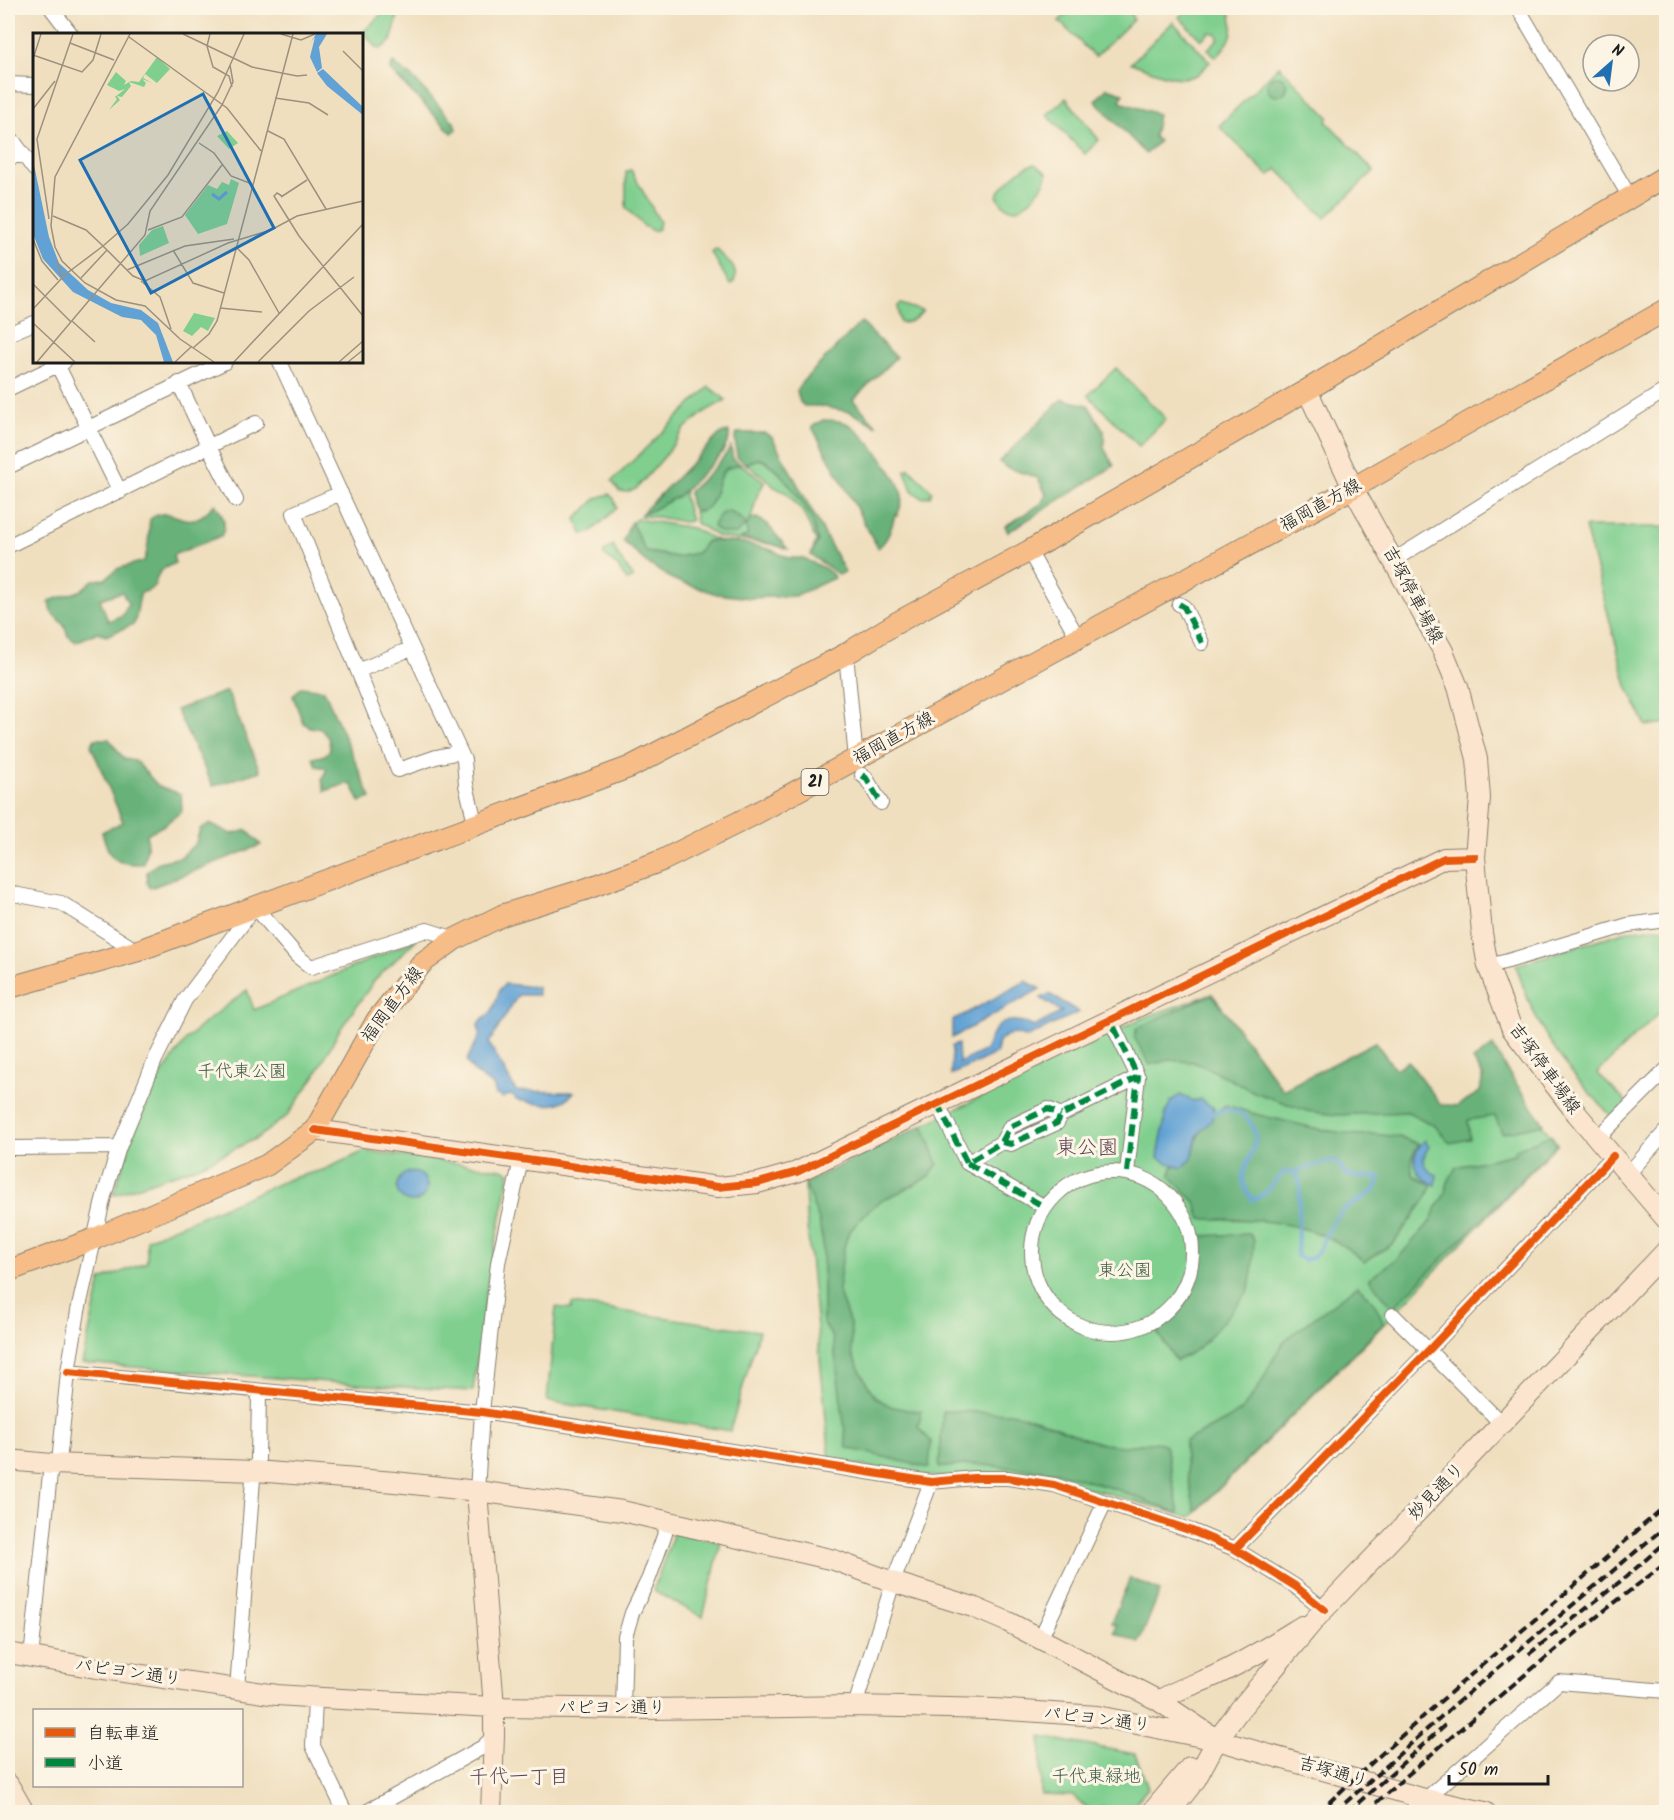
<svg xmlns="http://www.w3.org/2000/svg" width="1674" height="1820" viewBox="0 0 1674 1820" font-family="Kalam,'Klee One',sans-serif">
<rect width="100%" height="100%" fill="#fcf5e5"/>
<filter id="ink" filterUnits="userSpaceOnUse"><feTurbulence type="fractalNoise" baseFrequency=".0167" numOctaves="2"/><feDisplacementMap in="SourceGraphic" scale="12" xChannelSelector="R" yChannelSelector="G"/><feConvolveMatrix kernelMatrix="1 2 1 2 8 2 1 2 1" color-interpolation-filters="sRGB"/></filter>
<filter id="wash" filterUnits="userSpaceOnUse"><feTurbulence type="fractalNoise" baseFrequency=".008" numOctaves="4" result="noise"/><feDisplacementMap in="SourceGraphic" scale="24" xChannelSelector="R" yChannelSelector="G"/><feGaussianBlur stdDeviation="1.35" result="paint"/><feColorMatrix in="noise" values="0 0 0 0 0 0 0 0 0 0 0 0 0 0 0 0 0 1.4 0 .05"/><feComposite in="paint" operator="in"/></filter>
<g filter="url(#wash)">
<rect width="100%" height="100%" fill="#f0dfbf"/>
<path fill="#80cf8f" stroke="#4e7656" stroke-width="1.5" d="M388,8H400L391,41L381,49L376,47L363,32Z
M1073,8H1130L1133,20L1095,57L1059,21Z
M1189,8H1229C1236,32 1233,39 1216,57L1208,49L1218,39L1217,34L1210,32L1201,40L1179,17Z
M1173,22L1210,62C1206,66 1201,72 1196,75C1176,84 1150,69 1131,63Z
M1279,66L1329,117L1326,121L1374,171L1325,218L1277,169L1269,176L1219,126Z
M1066,98L1099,140L1085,154L1047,115Z
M1035,164L1047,173C1048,183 1029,203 1020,208C1018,209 1012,209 1010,209L1002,204L997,196C1002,185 1023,165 1035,164Z
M631,170L660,222L658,229L653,231L645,227L626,208V172Z
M716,249C726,259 740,268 734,282L730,285L712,253Z
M901,304L923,311C916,318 911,325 900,322L898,306Z
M1116,368L1166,419L1139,446L1088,395Z
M709,387L726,400L706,411L685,428L665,456L636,489L626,492L619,491L612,481Z
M757,459C776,462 800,497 809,513C813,522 815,532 818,541L811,555L816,541L803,512L787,493L774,487L768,480L746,464Z
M737,465H742L765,482L758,493L751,518L770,544L719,537L696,523L694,511L700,512L715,495L718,481L725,469Z
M909,468L932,491L930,496L922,498L912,490L905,471Z
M685,490L684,496L691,521L684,522L658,517L640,516L642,513L648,512L677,497Z
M609,494L614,499L617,508L590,533L582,534L576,519L597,498Z
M636,519L692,528L713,539L720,541H707L697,553L677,557L646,552L631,522H634Z
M1585,527H1666V723L1646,726L1627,686Z
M613,545C617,558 626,566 633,576L630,580H627L617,566L604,555V552Z
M1666,927V1006L1597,1073L1628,1104L1613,1118C1598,1102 1583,1086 1569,1069C1544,1038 1527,1002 1516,965L1630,930Z
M417,939L374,981L339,1031L315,1076L287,1116L257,1138L201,1165L113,1195L134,1132L160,1077L186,1040L203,1024L247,990L254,1010Z
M1212,994L1283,1090L1375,1042L1395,1069L1438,1114L1481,1104L1482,1076L1493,1062L1557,1144L1393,1315L1190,1518L1104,1492L1054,1481L918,1476L830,1460L806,1216L805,1183L1140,1019Z
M365,1151L502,1169L510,1172L488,1281L473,1391L368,1385L82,1363L101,1280L147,1262V1239L292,1178L323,1170Z
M572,1304L759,1331L730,1431L547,1401L556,1307L571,1309Z
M674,1532L721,1542L703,1617L653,1591Z
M1041,1737L1135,1754L1148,1788L1128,1812H1109L1102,1806L1093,1812L1073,1796L1041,1795Z"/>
<path fill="#68b27a" stroke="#42674b" stroke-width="1.5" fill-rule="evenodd" d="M393,63L412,77L454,122L456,130L452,133L390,70Z
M1267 86a10 10 0 1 1 20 0a10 10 0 1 1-20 0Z
M1107,88L1123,93L1120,102L1158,114L1154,137L1159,141L1146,154L1095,101Z
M861,322L896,357L853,400L877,426L850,412L820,406H804L800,402L797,391L802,382Z
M1062,399L1088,405L1104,431V448L1114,466L1008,532L1005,526L1041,504L1046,494L1038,478L1008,468L999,462Z
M823,420C830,420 839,420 846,423C862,429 902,480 902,497C903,503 899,510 897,516L895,515C891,529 889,539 878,548L812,427Z
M729,432V439L722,453L685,490L677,497L648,512L642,513L720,434Z
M737,433H765L772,437L845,572L839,575L811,555L818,541C815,532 813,522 809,514C802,501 774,460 759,459C755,459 750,462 746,464L737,457L735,438Z
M731,447L733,459L742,465H737L725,469C722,474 719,478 718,483C714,495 711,514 694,511L690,503L689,492C703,478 721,464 731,447Z
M215,504C222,513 228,525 221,536L173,555L175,563C171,565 166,567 162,570C150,581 164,586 141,593C137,603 138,614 134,624L106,636L98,632L76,642L68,636L64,625L51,612L49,601L80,591L93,580L105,579L117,569L144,561C150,547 148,534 150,519C172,504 180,527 200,517C206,514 210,508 215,504ZM122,592L128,603L123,615L108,621L100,599Z
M729,511L743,520L746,525L736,534C727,533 719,535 713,526C716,518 720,512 729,511Z
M757,518L767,524L788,549L764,542L740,539L748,535L746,528L750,519Z
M631,522L646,552L677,557L697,553L707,541L738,542L769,549L789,558H803L824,568L832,574L834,578L795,596L750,598L717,594L674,580L647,563L623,541Z
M301,687L324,690L371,798L360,802L352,785L346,784L325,791L322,780L327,768L316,766L313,758L325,755L330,750L329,739L321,729L310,727L303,723L293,696Z
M227,691L260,771L213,786L176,710Z
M95,739H109L124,759L136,761L158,786L181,794L182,811L164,825L147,834V848L143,864C113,865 110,859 102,832L123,822L91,745Z
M210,824L232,834L247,830L261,845L150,888L147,883V872L159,862L181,857L196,843L200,829Z
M1212,994L1283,1090L1375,1042L1395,1069L1408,1061L1440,1104L1457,1106L1480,1092L1483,1076L1473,1060L1493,1046L1506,1069L1544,1124L1502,1133L1495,1116L1468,1120L1470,1139L1450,1143L1435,1126L1408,1112L1335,1115L1307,1111L1254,1092L1212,1070L1193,1062L1169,1060L1150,1065L1134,1037L1137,1028Z
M1226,1105L1259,1115L1323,1130L1359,1135L1374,1134L1399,1137L1419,1144C1413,1153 1409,1164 1413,1175L1423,1181L1432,1184L1427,1197L1394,1243L1364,1262C1320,1220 1259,1219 1201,1219L1195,1202L1170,1176L1172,1167C1202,1158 1190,1149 1202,1128C1208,1119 1216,1111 1226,1105Z
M923,1125L938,1164L930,1176L904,1190L882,1200L867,1212L855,1225L848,1234L844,1247L838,1290L851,1327L852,1354L866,1382L875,1397L890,1406L907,1410L922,1411L918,1427L931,1441L929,1468L847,1448L833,1339L823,1322V1244L819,1221L805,1183Z
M1551,1135L1557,1144L1393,1308L1369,1279L1398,1258L1429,1223L1438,1205L1445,1194L1448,1182L1456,1167L1514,1154L1516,1149Z
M1250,1234L1254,1241L1252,1272L1248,1292L1206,1341L1193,1352L1176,1361L1154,1327C1162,1323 1172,1318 1178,1312C1197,1293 1199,1261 1197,1236Z
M1357,1286C1371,1296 1379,1308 1383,1324L1195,1512L1185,1461V1441L1227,1420L1243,1409L1260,1385L1272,1361L1284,1342L1294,1333Z
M943,1411L1011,1413L1042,1421L1083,1438L1104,1444L1124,1446L1157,1442L1164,1444L1167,1451L1179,1514L1118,1490L1057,1472L973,1464L939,1468Z
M1130,1578L1160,1591L1139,1643L1114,1632L1116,1625L1111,1623Z"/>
<path fill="#61a1d4" stroke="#3e5e78" stroke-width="1.5" d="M1026,981L1040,989L952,1038V1021Z
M505,984L537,987L538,995H518L489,1043L516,1091L574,1092C559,1112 537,1103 516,1100L515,1097L510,1095L502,1098L495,1094L494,1087L474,1072L467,1062C468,1053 481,1037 480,1034C480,1031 478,1028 478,1024L492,1011L500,989Z
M1049,994L1079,1012L1026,1038C1012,1030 997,1035 997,1053L951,1075L952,1046L958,1044L959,1063L986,1050C993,1023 1008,1013 1034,1027L1062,1012L1041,998Z
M1180,1095L1194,1101L1200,1099L1214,1108L1212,1120L1197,1135L1192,1159L1182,1168L1166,1162L1158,1157L1166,1112L1171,1101Z
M1425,1140L1429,1147C1420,1158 1424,1170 1437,1175L1436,1185C1414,1177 1407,1157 1425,1140Z
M397 1187a15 15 0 1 1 30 0a15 15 0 1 1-30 0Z"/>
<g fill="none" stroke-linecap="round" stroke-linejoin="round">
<path stroke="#61a1d4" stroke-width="4" d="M1209,1115C1214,1113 1222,1109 1227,1110C1244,1110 1257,1125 1255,1142C1253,1154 1243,1166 1243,1178C1243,1187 1248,1193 1252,1200L1263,1195L1284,1172C1303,1174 1318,1160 1336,1161L1345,1174L1355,1177H1380L1375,1190L1342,1211L1331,1225L1320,1248L1313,1257L1304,1260L1297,1256L1300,1188L1299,1178L1295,1173"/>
</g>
</g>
<g filter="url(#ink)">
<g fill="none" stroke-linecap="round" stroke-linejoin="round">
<defs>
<path id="street" d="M51,8L71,34
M1518,8L1631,199
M8,84L34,85
M8,134L34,169
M8,158L23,154
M8,334L34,323
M56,362L120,492
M280,362L464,760L466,785L476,826
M179,383L209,447L236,500
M8,389L64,362
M8,467L225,362
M341,493L294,513L398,770L436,757L460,752
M8,546L256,423
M1029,551L1078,638
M1394,560L1666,390
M1179,604L1184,607L1202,643
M846,654L856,759
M358,671L412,648
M862,775L866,778L881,803
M8,893L61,903L137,951
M1488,966L1508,961L1628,925L1666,920
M937,1103L967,1163L1002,1142L1011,1144L1057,1123L1061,1115L1138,1077L1110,1019
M1598,1138L1666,1070
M1002,1142L1010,1127L1048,1109L1061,1115
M8,1148L119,1147
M967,1163L1043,1206
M1032 1252a80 80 0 1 1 160 0a80 80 0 1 1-160 0Z
M1127,1172L1138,1077
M1628,1174L1666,1131
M1393,1315L1502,1424
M68,1372L482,1412L931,1482L974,1478H1008L1054,1485L1192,1531L1235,1549L1295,1586L1325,1610
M59,1463L68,1372L78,1311L104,1196L119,1147L155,1060L185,1000L255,907L297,956L311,967L427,930L455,939
M477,1491L482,1412L498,1263L521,1160
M1235,1549L1429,1350L1613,1156
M1040,1639L1105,1502
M31,1658L51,1464
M237,1689L253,1479L258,1461L259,1391
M315,1698L313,1746L345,1812
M855,1706L893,1582L931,1482
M623,1709L625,1637L632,1613L649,1578L669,1522
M366,1812L483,1747L494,1736
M1411,1812L1559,1682L1666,1691"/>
<path id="secondary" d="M1307,390L1353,488L1443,651L1458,687L1477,759L1480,798L1475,857L1482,933L1488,966L1512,1029L1577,1114L1666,1219
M315,1130L718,1187L758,1183L797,1172L1444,858L1475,857
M8,1460L51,1464L255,1471L395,1482L477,1491L622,1511L834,1560L893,1582L973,1607L1008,1622L1159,1701L1210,1735
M477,1491L494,1707V1736L491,1812
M8,1653L96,1668L277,1695L322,1698L494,1707L648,1709L855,1706L994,1709L1097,1716L1217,1740L1425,1799L1485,1812
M1159,1701C1176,1689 1195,1685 1214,1676C1245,1662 1273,1644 1302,1626
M8,1784L24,1812
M1152,1812L1190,1767
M1170,1812L1196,1779L1217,1740L1240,1709L1317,1617L1666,1251"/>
<path id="primary" d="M8,988L137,951L630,767L846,654L898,622L1029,551L1307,390L1666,176
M8,1271L94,1239L267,1165L315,1130L377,1020L422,963L455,939L503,915L586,889L663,860L753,815L1353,488L1666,310"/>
</defs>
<use href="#street" stroke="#867e6e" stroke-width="16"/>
<use href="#secondary" stroke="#867e6e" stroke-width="22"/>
<use href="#primary" stroke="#867e6e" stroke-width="23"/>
<use href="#street" stroke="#fff" stroke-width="14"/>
<use href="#secondary" stroke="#fce5cf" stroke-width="20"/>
<use href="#primary" stroke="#f7bd88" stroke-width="21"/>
<path stroke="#1c1c1c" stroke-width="4" stroke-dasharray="9 4.5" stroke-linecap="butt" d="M1529,1654L1627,1576L1666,1542
M1319,1812C1431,1705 1551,1608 1666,1505
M1335,1812L1453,1706L1666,1526
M1348,1812L1445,1725
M1366,1812C1463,1725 1562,1642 1666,1563"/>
<path stroke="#00873e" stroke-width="6" stroke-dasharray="12 6" stroke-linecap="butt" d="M1179,604L1184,607L1202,643
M862,775L866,778L881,803
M937,1103L967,1163L1002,1142L1011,1144L1057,1123L1061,1115L1138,1077L1110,1019
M1002,1142L1010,1127L1048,1109L1061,1115
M967,1163L1043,1206
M1127,1172L1138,1077"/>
<defs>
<path id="cycleway" d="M315,1130L718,1187L758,1183L797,1172L1444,858L1475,857
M68,1372L482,1412L931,1482L974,1478H1008L1054,1485L1192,1531L1235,1549L1295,1586L1325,1610
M1235,1549L1429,1350L1613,1156"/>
</defs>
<use href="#cycleway" stroke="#fcf5e5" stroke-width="11"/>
<use href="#cycleway" stroke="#e8590c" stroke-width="8"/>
</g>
</g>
<g text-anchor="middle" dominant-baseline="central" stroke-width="6" stroke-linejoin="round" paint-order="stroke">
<rect fill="#fcf5e5" stroke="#5f5d58" stroke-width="1.5" x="801.5" y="769" width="27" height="26" rx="4.5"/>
<g font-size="16" font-weight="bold" fill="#1c1c1c">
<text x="815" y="782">21</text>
</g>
<g font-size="18" fill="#1c1c1c" stroke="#fcf5e5">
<text transform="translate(1321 506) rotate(-29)">福岡直方線</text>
<text transform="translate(1412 595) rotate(62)">吉塚停車場線</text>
<text transform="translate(894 739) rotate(-29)">福岡直方線</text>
<text transform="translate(393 1005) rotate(-53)">福岡直方線</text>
<text transform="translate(1544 1069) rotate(54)">吉塚停車場線</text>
<text transform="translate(1437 1492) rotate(-46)">妙見通り</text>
<text transform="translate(128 1673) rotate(8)">パピヨン通り</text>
<text x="612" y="1708">パピヨン通り</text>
<text transform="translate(1097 1720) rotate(7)">パピヨン通り</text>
<text transform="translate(1333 1773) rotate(16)">吉塚通り</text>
</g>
<g font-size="18" fill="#3f5b44" stroke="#fcf5e5">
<text x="242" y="1072">千代東公園</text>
<text x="1125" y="1271">東公園</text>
<text x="1096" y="1777">千代東緑地</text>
</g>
<g font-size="20" fill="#5b4354" stroke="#fcf5e5">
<text x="519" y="1778">千代一丁目</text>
</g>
<g font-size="21" fill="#5b4354" stroke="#fcf5e5">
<text x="1087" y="1148">東公園</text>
</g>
</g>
<g transform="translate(33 33)">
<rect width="330" height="330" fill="#f0dfbf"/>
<path d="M124,24L137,36L124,50L112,41L110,45L119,50L109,46L113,50L111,54L96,49L98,53L89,64L84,63L87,67L76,77L84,66L82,64L92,56L86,58L74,52L83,39L93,48L91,52L98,48L106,49ZM194,98L205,110L196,116L184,103ZM198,146L206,150L194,191L165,201L152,182L175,152L184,156L189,149L196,152ZM130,193L136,210L107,223L106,212L119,197ZM161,280L182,285L175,298L168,294L159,303L150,298Z" fill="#80cf8f"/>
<path d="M283,1H294L286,14L289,35L284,39L277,24L282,4L278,9ZM290,36L330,74V82L294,53L284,40ZM0,127L16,204L26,230L55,257L78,270L108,277L125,290L140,329H131L123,302L108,287L89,284L40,259L10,226L0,201Z" fill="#61a1d4"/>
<path fill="none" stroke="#61a1d4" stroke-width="3" d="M179,161L186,166L194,159"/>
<path fill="none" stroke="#9b917e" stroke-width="1.5" d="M97,1L22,144L18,193L22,214L29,228L52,250L83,267L112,273L147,306L181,329M150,1L219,34L264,43L274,42M177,1L174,13L180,34L196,43L199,54M211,1L185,59L135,142L95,191L70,213L100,243L112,248L195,210L238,197L264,183L330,168M248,1L268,7L282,1M96,4L194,75L228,118M37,10L81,27M310,18L330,38M0,22L49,39L60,27L68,1M0,26L8,1M242,65L276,70L295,82M189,72L200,49L197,32M0,76L22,48M235,98L251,106L293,176M166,110L181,120L198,143L219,151M249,163L244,160L241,163L266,203L330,283M248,164L274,147M20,183L53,197L70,213L29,244M16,186L4,106L40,1M115,197L149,184L189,132M0,206L9,228L25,247M204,215L216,227L246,280M140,217L160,250L191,260M94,237L152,213L201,206M48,245L74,217M108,248L127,264L138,296M0,251L38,289M64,258L112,202L117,178L189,72M1,275L29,245L24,227M187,275L229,279M39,288L62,309M0,290L42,329M160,315L176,301L184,288L260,1M4,329L64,258M142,329L158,314M201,329L330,191M225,329L276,278L321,244M306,329L330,308M315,329L330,317"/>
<path fill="#1f6fb2" fill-opacity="0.15" stroke="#1f6fb2" stroke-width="3" d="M170,61L241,195L118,260L47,127Z"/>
<rect width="330" height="330" fill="none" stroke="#1c1c1c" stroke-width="3"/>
</g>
<rect width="1674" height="1820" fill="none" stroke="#fcf5e5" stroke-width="30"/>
<rect x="33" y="1709" width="210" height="78" fill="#fcf5e5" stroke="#a29e95" stroke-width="1.5"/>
<rect x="45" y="1728" width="30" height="9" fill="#e8590c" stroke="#a29e95" stroke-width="1.5"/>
<text x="87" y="1739" font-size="18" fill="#1c1c1c">自転車道</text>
<rect x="45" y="1758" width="30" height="9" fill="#00873e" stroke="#a29e95" stroke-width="1.5"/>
<text x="87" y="1769" font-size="18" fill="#1c1c1c">小道</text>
<g transform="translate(1611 63) rotate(28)"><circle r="28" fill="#fcf5e5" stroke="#a29e95" stroke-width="1.5"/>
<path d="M0-4.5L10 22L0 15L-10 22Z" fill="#1f6fb2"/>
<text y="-9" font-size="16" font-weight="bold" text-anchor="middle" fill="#1c1c1c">N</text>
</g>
<path d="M1449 1775v9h99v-9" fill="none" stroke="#1c1c1c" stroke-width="3"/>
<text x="1458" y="1775" font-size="18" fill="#1c1c1c" stroke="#fcf5e5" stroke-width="4.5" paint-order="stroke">50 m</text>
</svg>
